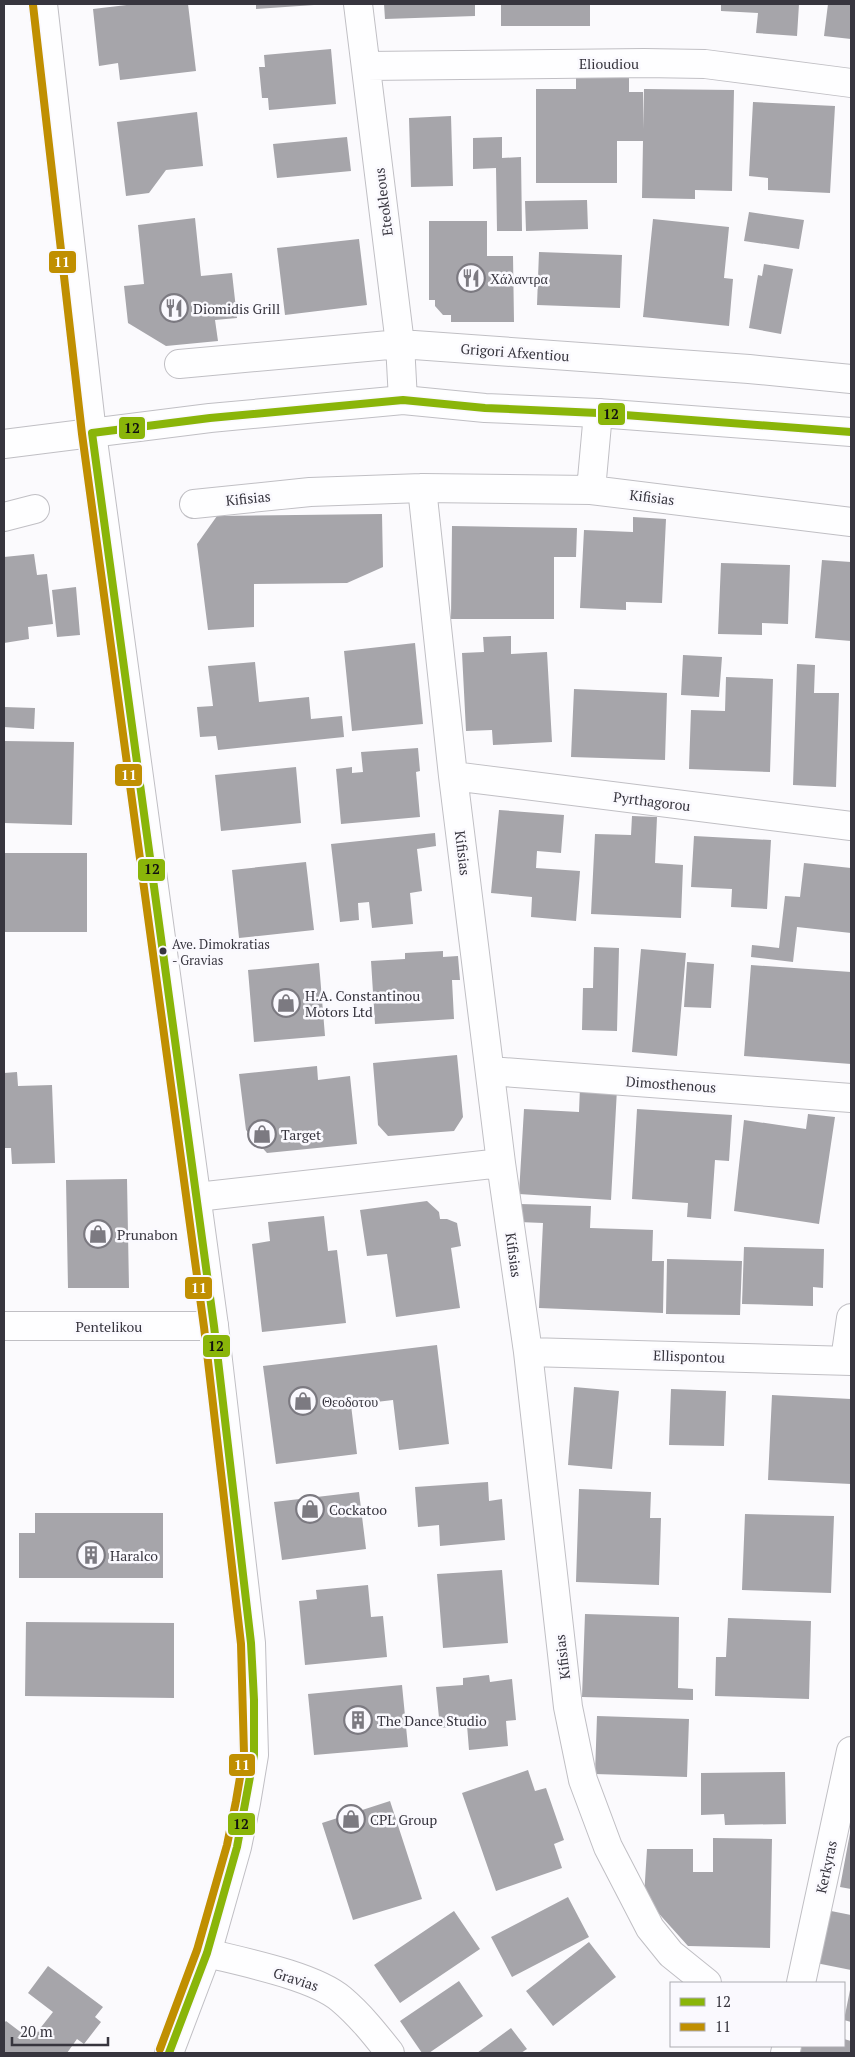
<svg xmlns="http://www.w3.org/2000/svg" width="855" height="2057" viewBox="0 0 855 2057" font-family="'PT Serif',serif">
<rect width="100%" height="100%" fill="#fbfafd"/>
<path fill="#a6a5aa" d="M135,4H188L196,71L120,80L118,63L99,66L93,9Z
M256,4H314V5L256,9Z
M384,4H475V16L385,19Z
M501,4H590V26H501Z
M721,4H799L797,36L756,33L758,13L721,11Z
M828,4H851V39L824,36Z
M331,49L336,104L269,110L268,98H262L259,67H265L264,55Z
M576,76H629V92H643V129L644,89L734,90L732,191L695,190V199L642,198L643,141H617V183H536V89H576Z
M753,102L835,106L830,193L768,190V178L749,176Z
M197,112L203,166L166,170L149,193L126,196L117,122Z
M451,116L453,186L411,187L409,118Z
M347,137L351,171L277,178L273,144Z
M502,137V158L521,157L522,231H497L496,168L473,169V138Z
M587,200L588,229L526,231L525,201Z
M749,212L804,220L799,249L744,241Z
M195,218L201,276L232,273L237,318L215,320L218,341L166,346L128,323L124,286L144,284L138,225Z
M653,219L729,227L724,278L733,279L729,326L643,317Z
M429,221H487V256H513L514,322H451V315H443L435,306V300H429Z
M359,239L367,305L285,315L277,248Z
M539,252L622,255L620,308L537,305Z
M764,264L793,269L781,334L749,328L758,275L762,276Z
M382,514L383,567L347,583L254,584V627L208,630L197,544L217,516Z
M633,517L666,519L662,603L626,602V610L580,608L584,530L633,532Z
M452,526L577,528L576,557H554V619H451Z
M34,554L37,575L47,574L53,624L28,627L29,639L4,643V557Z
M822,560L851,562V641L815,638Z
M721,563L790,565L788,624L762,623V635L718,634Z
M76,587L80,635L57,637L52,590Z
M511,636V654L547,652L552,742L493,745L492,730L466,731L462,653L484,652L483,637Z
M415,643L423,724L352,731L344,651Z
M683,655L722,657L719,697L681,695Z
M255,662L259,702L309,697L311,719L342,716L344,737L218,750L216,736L200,737L197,707L213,706L208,666Z
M797,664L815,665L814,693H839L836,787L793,785Z
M726,677L773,679L770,772L689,769L691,710L725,711Z
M574,689L667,693L665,760L571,757Z
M4,707L35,708L34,729L4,727Z
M4,741L74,742L72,825L4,823Z
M418,748L420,771L416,772L420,817L341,824L336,769L352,767V773L363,772L361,752Z
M296,767L301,823L221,831L215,775Z
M499,810L564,815L561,853L537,851L536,868L580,871L576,921L531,917L532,897L491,893Z
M632,816L657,817L655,863L683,865L681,918L591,914L595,834L631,835Z
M435,833L436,846L417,849L422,891L410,893L413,924L372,928L369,902L358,903L359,920L340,922L331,844Z
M694,836L771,840L767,909L731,907L732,889L691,887Z
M4,853H87V932H4Z
M306,862L314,930L239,938L232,870Z
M804,863L851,868V933L797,927L793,962L751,957L752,945L779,948L785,896L800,897Z
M594,947L619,948L617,1031L582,1030L583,988H593Z
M641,949L686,953L677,1056L632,1052Z
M443,951V957L458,956L460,980H452L454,1019L375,1024L371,961L405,959V953Z
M687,962L714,964L711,1008L684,1007Z
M319,963L325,1036L254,1042L248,970Z
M751,965L851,972V1064L744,1056Z
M457,1055L463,1117L454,1131L388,1136L378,1125L373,1063Z
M317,1066L318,1080L350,1076L357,1144L267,1153L246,1130L239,1074Z
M17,1072L18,1086L52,1085L55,1163L12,1164L11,1148H4V1073Z
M580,1087L617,1089L611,1200L519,1194L524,1109L579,1112Z
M637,1109L732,1115L729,1161L715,1160L711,1219L687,1217L688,1203L632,1199Z
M808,1114L835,1117L819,1224L734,1211L744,1120L806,1129Z
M127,1179L129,1288H68L66,1180Z
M427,1201L439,1212L440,1219H447L457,1223L461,1246L451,1248L460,1308L396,1317L387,1254L367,1256L360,1210Z
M520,1204L591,1206L590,1228L653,1230L652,1261H664L663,1313L539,1308L543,1223L519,1222Z
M324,1216L328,1251L337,1250L346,1323L262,1332L252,1244L270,1241L268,1222Z
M744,1247L824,1249L823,1288L813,1287V1306L742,1304Z
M667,1259L742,1261L740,1315L666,1314Z
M437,1345L449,1444L399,1450L393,1400L351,1405L357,1454L276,1464L263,1366Z
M574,1387L619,1391L612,1469L568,1465Z
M671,1389L726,1391L724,1446L669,1445Z
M772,1395L851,1399V1484L768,1480Z
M488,1482L489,1501L502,1499L505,1540L440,1546L439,1525L418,1527L415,1487Z
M579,1489L651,1492L650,1518H661L659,1585L576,1582Z
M359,1492L366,1549L282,1560L274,1502Z
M35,1513H163V1578H19V1533H35Z
M745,1514L834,1516L831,1593L742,1590Z
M502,1570L508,1643L443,1648L437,1574Z
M368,1585L371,1617L383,1616L387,1657L305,1665L299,1601L317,1599L316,1590Z
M585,1614L679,1617L678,1688L693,1689V1700L582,1697Z
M728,1618L811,1621L809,1699L715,1696L716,1657H726Z
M26,1622L174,1623V1698L25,1696Z
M489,1675L490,1682L512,1679L516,1720L506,1721L508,1746L469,1750L467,1725L440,1728L436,1687L463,1685V1678Z
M402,1685L408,1747L314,1755L308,1694Z
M597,1716L689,1719L687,1777L595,1774Z
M528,1770L535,1791L546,1788L564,1840L554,1844L562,1868L496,1891L462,1793Z
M785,1772L786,1824L725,1825L724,1814L701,1815V1773Z
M390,1801L422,1899L353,1920L322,1823Z
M850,1833H851V1889L840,1887Z
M713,1838L772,1839L770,1948L688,1946L644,1897L647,1849H693V1872H713Z
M568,1897L589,1937L512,1977L491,1937Z
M826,1910L851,1915V1970L816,1963Z
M454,1911L480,1949L400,2003L374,1965Z
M589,1942L616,1977L553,2026L526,1991Z
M48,1966L103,2007L95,2017L101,2022L84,2044L77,2039L67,2053H4V2023L6,2021L31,2040L53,2012L28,1993Z
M459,1981L483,2016L429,2053H422L400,2021Z
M850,1990H851V2022L844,2020Z
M511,2028L527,2049L521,2053H477Z
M844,2039L851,2041V2053H796L798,2046H844Z"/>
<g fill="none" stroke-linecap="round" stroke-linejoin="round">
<defs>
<path id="street" d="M358,4L400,344L403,400
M366,66L644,63L705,64L851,83
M179,364L400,344L749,369L851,379
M422,488L453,776L501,1163L528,1352L568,1707L583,1780L608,1847L650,1928L671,1954L707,1983
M591,490L598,413
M194,504L310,492L422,488L591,490L851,522
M4,517L35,509
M453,776L851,826
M490,1071L851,1098
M197,1197L501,1163
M4,1326H214
M528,1352L851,1361
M845,1360L851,1318
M207,1953C243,1962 314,1976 341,1999C360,2015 375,2034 390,2053
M801,1983L851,1751
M785,2053L787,2046"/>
<path id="secondary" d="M43,4L92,433L214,1326L251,1643L254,1755L246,1803L237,1847L207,1953L169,2053"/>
<path id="primary" d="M4,444L210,418L403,400L485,408L598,413L851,432"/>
</defs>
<use href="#street" stroke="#c0bfc4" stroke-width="30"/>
<use href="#secondary" stroke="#c0bfc4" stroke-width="30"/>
<use href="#primary" stroke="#c0bfc4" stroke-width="30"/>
<use href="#street" stroke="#fefeff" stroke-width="28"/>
<use href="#secondary" stroke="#fefeff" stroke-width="28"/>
<use href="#primary" stroke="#fefeff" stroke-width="28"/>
<defs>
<path id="bus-1" d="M169,2053L207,1953L237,1847L254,1755V1700L251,1643L214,1326L92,433L210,418L403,400L485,408L598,413L851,432"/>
<path id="bus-2" d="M33,5L82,434L204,1327L241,1644L244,1754L236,1801L227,1845L197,1950L160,2049"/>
</defs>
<use href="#bus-1" stroke="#faf9fe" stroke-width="11"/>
<use href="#bus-2" stroke="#faf9fe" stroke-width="11"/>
<use href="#bus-1" stroke="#8ab509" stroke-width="8"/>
<use href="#bus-2" stroke="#c08f01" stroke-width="8"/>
</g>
<defs>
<symbol id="restaurant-ring" viewBox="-11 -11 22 22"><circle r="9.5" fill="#faf9fe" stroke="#7c7a81" stroke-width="1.5"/><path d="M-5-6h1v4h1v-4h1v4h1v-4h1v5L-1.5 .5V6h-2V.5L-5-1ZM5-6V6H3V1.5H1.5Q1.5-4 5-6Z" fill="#7c7a81"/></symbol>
<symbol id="shop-ring" viewBox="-11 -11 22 22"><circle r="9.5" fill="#faf9fe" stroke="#7c7a81" stroke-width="1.5"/><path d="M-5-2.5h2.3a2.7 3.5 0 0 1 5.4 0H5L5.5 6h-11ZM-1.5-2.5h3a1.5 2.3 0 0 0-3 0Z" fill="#7c7a81"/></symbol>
<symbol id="building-ring" viewBox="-11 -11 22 22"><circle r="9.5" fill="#faf9fe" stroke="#7c7a81" stroke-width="1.5"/><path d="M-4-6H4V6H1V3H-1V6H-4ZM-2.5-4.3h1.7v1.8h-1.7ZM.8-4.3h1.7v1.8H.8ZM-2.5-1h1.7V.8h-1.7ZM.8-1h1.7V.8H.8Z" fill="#7c7a81"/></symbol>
</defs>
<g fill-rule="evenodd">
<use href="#restaurant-ring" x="455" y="262" width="32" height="32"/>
<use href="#restaurant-ring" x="158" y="292" width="32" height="32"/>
<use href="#shop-ring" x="270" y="987" width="32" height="32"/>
<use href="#shop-ring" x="246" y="1118" width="32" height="32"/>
<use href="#shop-ring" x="82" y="1218" width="32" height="32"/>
<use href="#shop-ring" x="287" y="1385" width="32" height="32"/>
<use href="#shop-ring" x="294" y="1493" width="32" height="32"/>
<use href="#building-ring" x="75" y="1539" width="32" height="32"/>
<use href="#building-ring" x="342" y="1704" width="32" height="32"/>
<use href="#shop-ring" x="335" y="1803" width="32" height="32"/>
</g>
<circle fill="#37353e" stroke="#faf9fe" stroke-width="2" cx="163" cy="951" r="4.5"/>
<g text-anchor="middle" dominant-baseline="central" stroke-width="5" stroke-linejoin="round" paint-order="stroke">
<g font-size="13" fill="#37353e" stroke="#faf9fe" text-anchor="start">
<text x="172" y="944">Ave. Dimokratias<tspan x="172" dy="16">- Gravias</tspan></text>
</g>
<g font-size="14" fill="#37353e" stroke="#faf9fe">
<text x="609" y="63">Elioudiou</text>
<text transform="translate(383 202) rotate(-97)">Eteokleous</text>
<text transform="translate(515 352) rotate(4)">Grigori Afxentiou</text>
<text transform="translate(652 497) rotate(7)">Kifisias</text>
<text transform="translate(248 498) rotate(-6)">Kifisias</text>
<text transform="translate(652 801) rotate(7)">Pyrthagorou</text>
<text transform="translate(463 853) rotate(83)">Kifisias</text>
<text transform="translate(671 1084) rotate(4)">Dimosthenous</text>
<text transform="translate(514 1255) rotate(82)">Kifisias</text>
<text x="109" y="1326">Pentelikou</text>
<text transform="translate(689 1356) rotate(2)">Ellispontou</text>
<text transform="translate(562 1657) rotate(-97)">Kifisias</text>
<text transform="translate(826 1867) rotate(-78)">Kerkyras</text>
<text transform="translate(296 1979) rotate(18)">Gravias</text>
</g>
<g font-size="14" fill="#37353e" stroke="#faf9fe" text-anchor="start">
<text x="490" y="278">Χάλαντρα</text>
<text x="193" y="308">Diomidis Grill</text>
<text x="305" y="995">H.A. Constantinou<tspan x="305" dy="16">Motors Ltd</tspan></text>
<text x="281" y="1134">Target</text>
<text x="117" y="1234">Prunabon</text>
<text x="322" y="1401">Θεοδοτου</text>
<text x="329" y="1509">Cockatoo</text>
<text x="110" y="1555">Haralco</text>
<text x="377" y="1720">The Dance Studio</text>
<text x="370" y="1819">CPL Group</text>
</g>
</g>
<g stroke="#faf9fe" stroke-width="2">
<rect x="48" y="250" width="29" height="24" rx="5" fill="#c08f01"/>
<rect x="597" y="402" width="29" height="24" rx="5" fill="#8ab509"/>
<rect x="118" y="416" width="28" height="24" rx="5" fill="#8ab509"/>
<rect x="114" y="763" width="29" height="24" rx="5" fill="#c08f01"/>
<rect x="137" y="858" width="29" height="24" rx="5" fill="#8ab509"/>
<rect x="184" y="1276" width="29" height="24" rx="5" fill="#c08f01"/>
<rect x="202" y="1334" width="29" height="24" rx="5" fill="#8ab509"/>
<rect x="228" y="1753" width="28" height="24" rx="5" fill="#c08f01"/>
<rect x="227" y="1812" width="29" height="24" rx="5" fill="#8ab509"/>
</g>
<g font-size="14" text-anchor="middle" font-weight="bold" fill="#fff">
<text x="62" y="267">11</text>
<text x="129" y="780">11</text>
<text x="199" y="1293">11</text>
<text x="242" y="1770">11</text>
</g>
<g font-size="14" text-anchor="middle" font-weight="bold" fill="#111">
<text x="611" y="419">12</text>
<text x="132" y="433">12</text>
<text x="152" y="874">12</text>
<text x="216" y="1351">12</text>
<text x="241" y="1829">12</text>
</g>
<rect width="855" height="2057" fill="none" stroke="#37353e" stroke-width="10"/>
<rect x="670" y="1982" width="175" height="65" fill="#faf9fe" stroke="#acabb1"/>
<rect x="680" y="1998" width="25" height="8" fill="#8ab509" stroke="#acabb1"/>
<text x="715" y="2007" font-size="15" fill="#37353e">12</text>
<rect x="680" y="2023" width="25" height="8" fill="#c08f01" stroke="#acabb1"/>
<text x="715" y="2032" font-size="15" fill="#37353e">11</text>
<path d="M12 2037v8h96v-8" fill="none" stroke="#37353e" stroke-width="2.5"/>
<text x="20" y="2037" font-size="15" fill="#37353e" stroke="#faf9fe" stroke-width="4" paint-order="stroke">20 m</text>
</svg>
